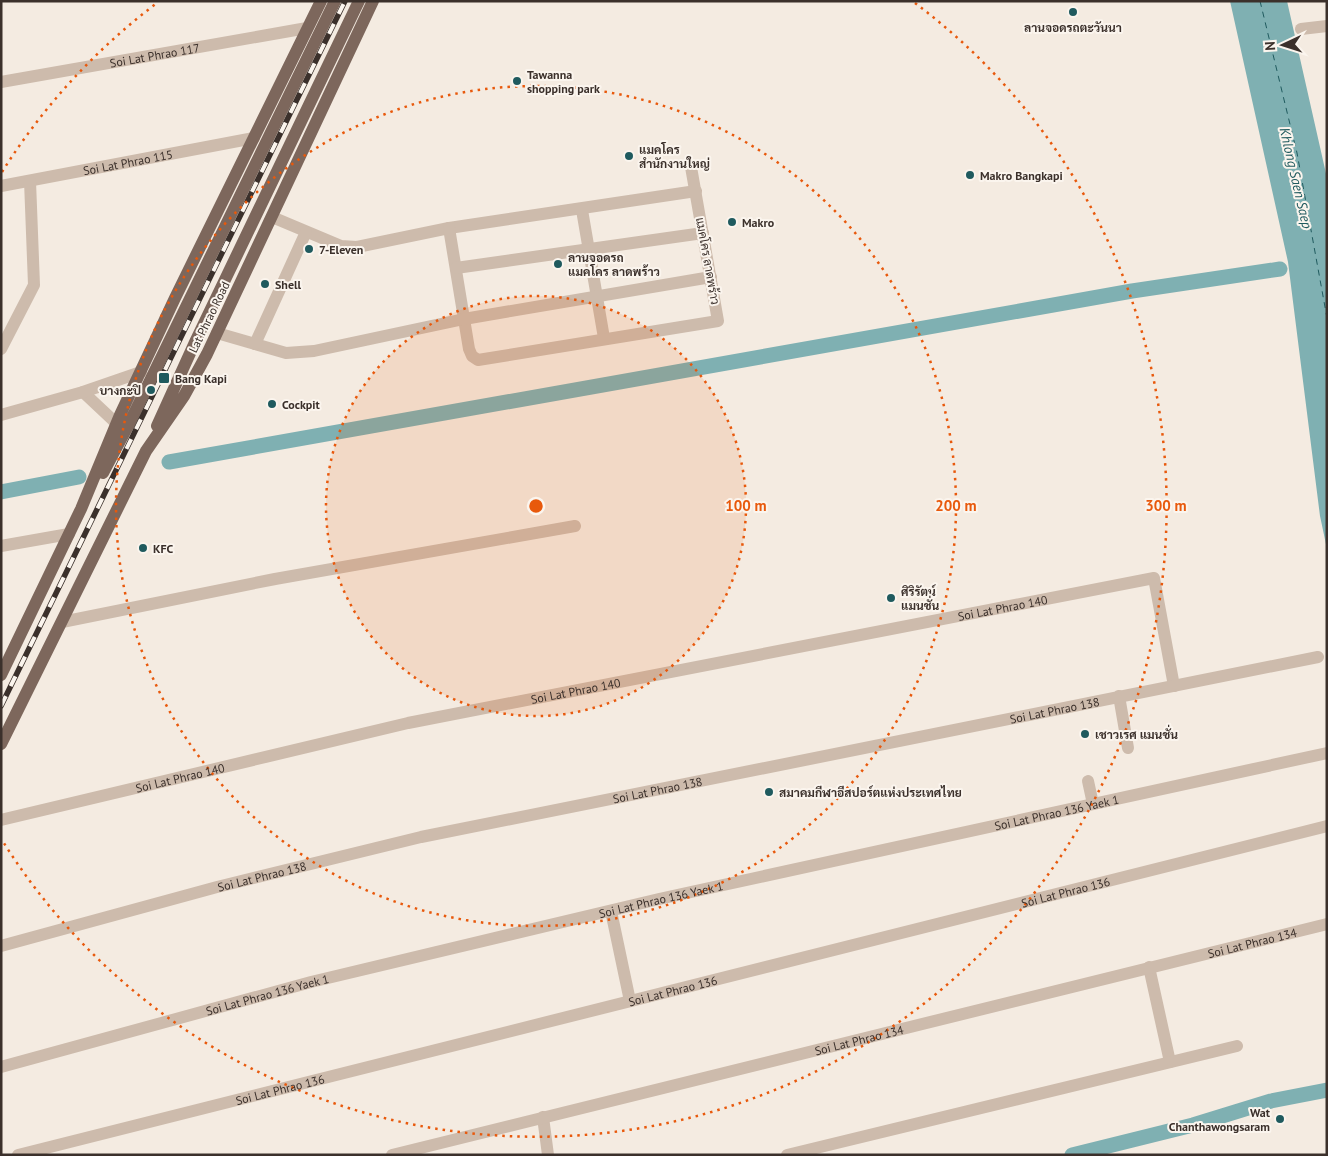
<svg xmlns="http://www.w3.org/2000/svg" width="1328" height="1156" viewBox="0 0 1328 1156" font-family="'PT Sans',Sarabun,sans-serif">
<rect width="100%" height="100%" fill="#f4ebe1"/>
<path fill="#7fb0b2" d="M1230,1H1287L1327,178V549L1320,516L1288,262Z"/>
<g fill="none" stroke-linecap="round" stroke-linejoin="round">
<path stroke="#7fb0b2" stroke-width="15" d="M169,462L1132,291L1280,269
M1,492L79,477
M1072,1155L1193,1125L1271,1101L1327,1090"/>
<path stroke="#1f5a5e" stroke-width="1" stroke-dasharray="6 5" stroke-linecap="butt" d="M1260,1L1297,153L1327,318"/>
<g stroke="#cdbbac" stroke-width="12">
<path d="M1301,29L1327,26"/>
<path id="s1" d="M1,82L307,28"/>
<path id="s2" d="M1,186L254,138"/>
<path d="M582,210L604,338"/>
<path d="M272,217L341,246L357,247L449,228L696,191"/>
<path d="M449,228L469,349L472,356L478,360L718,321L691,167"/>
<path d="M456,268L703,233"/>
<path d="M217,333L286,353L314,351L464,319L711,277"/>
<path d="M255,344L306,232"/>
<path d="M1,349L34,285L30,181"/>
<path d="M83,392L116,423"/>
<path d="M1,415L83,392L141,372"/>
<path d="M1,546L69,534"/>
<path d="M62,622L275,579L575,526"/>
<path d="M1119,696L1128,748"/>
<path d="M1088,781L1093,804"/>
<path id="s3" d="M1,820L408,723L1154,578L1174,686"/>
<path d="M611,911L630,1001"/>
<path id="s4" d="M1,946L217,887L421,837L1318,657"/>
<path d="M1149,967L1170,1062"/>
<path id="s5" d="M1,1067L311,982L659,899L1327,753"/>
<path d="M543,1117L548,1155"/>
<path id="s6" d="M18,1155L1327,826"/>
<path id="s7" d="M392,1155L1327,924"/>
<path d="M787,1155L1237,1046"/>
</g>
<path stroke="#7d675c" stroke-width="12" d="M157,426L196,340L359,1
M103,473L128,426L335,1
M1,675L81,509L120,415L175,298L321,1
M1,744L146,451L184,396L207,354L373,1"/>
<defs>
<path id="rail" d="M1,706L345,1"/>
</defs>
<use href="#rail" stroke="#3b302b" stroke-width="5.5"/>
<use href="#rail" stroke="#fbf5ee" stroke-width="4" stroke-dasharray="11" stroke-linecap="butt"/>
</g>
<circle cx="536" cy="506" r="210" fill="#e8590c" fill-opacity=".12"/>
<g fill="none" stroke="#e8590c" stroke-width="2.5" stroke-dasharray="2.5 5">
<circle cx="536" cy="506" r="210"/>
<circle cx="536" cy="506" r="420"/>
<path d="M2 172A630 630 0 0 1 157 3M915 3A630 630 0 1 1 2 840"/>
</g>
<g fill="#1f5a5e" stroke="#fbf5ee" stroke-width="2">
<circle cx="1073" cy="12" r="5"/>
<circle cx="517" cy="81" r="5"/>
<circle cx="629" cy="156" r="5"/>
<circle cx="970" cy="175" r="5"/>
<circle cx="732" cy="222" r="5"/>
<circle cx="309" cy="249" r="5"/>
<circle cx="558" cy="264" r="5"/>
<circle cx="265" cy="284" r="5"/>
<rect x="158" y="372" width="12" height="12" rx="2.5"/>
<circle cx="151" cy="390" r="5"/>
<circle cx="272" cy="404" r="5"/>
<circle cx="143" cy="548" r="5"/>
<circle cx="891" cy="598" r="5"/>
<circle cx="1085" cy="734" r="5"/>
<circle cx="769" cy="792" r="5"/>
<circle cx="1280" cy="1119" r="5"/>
</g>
<g text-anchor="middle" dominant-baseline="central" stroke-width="4" stroke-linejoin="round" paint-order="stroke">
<g font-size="12" font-weight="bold" fill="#3b302b" stroke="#fbf5ee" text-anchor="start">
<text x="1073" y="27" text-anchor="middle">ลานจอดรถตะวันนา</text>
<text x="527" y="74">Tawanna<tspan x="527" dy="14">shopping park</tspan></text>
<text x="639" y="149">แมคโคร<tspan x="639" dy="14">สำนักงานใหญ่</tspan></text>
<text x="980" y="175">Makro Bangkapi</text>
<text x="742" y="222">Makro</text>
<text x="319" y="249">7-Eleven</text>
<text x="568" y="257">ลานจอดรถ<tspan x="568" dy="14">แมคโคร ลาดพร้าว</tspan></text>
<text x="275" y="284">Shell</text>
<text x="175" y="378">Bang Kapi</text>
<text x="141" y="390" text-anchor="end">บางกะปิ</text>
<text x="282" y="404">Cockpit</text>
<text x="153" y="548">KFC</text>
<text x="901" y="591">ศิริรัตน์<tspan x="901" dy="14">แมนชั่น</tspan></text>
<text x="1095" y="734">เชาวเรศ แมนชั่น</text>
<text x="779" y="792">สมาคมกีฬาอีสปอร์ตแห่งประเทศไทย</text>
<text x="1270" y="1112" text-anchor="end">Wat<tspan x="1270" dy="14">Chanthawongsaram</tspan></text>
</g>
<g font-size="12" fill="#3b302b" stroke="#fbf5ee">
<text stroke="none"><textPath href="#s1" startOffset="156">Soi Lat Phrao 117</textPath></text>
<text stroke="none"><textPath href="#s2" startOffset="129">Soi Lat Phrao 115</textPath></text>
<text transform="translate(708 261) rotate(80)">แมคโคร ลาดพร้าว</text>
<text transform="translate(209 317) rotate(-64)">Lat Phrao Road</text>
<text stroke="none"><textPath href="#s3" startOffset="1024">Soi Lat Phrao 140</textPath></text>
<text stroke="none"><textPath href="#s3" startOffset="589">Soi Lat Phrao 140</textPath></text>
<text stroke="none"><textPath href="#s4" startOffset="1080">Soi Lat Phrao 138</textPath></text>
<text stroke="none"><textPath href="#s3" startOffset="184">Soi Lat Phrao 140</textPath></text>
<text stroke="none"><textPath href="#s4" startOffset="675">Soi Lat Phrao 138</textPath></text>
<text stroke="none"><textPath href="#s5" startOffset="1086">Soi Lat Phrao 136 Yaek 1</textPath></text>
<text stroke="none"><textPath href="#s4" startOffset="270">Soi Lat Phrao 138</textPath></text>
<text stroke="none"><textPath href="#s6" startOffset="1080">Soi Lat Phrao 136</textPath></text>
<text stroke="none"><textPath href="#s5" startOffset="681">Soi Lat Phrao 136 Yaek 1</textPath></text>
<text stroke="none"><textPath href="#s7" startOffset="886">Soi Lat Phrao 134</textPath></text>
<text stroke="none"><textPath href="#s6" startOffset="675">Soi Lat Phrao 136</textPath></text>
<text stroke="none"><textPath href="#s5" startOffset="276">Soi Lat Phrao 136 Yaek 1</textPath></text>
<text stroke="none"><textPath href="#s7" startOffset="481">Soi Lat Phrao 134</textPath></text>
<text stroke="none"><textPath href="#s6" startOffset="270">Soi Lat Phrao 136</textPath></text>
</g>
<g font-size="14" font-style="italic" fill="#1f5a5e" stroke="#fbf5ee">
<text transform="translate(1296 178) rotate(77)">Khlong Saen Saep</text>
</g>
</g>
<circle cx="536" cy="506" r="8" fill="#e8590c" stroke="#fbf5ee" stroke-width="2.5"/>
<g font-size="15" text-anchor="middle" font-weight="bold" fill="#e8590c" stroke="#fbf5ee" stroke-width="4" stroke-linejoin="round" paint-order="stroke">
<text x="746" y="511">100 m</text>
<text x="956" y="511">200 m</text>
<text x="1166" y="511">300 m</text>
</g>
<rect width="1328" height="1156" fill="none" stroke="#3b302b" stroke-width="5"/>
<g transform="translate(1283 45) rotate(266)" stroke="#fbf5ee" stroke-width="4" paint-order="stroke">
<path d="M0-4L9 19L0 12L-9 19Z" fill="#3b302b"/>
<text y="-8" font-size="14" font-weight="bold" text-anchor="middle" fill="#3b302b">N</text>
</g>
</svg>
